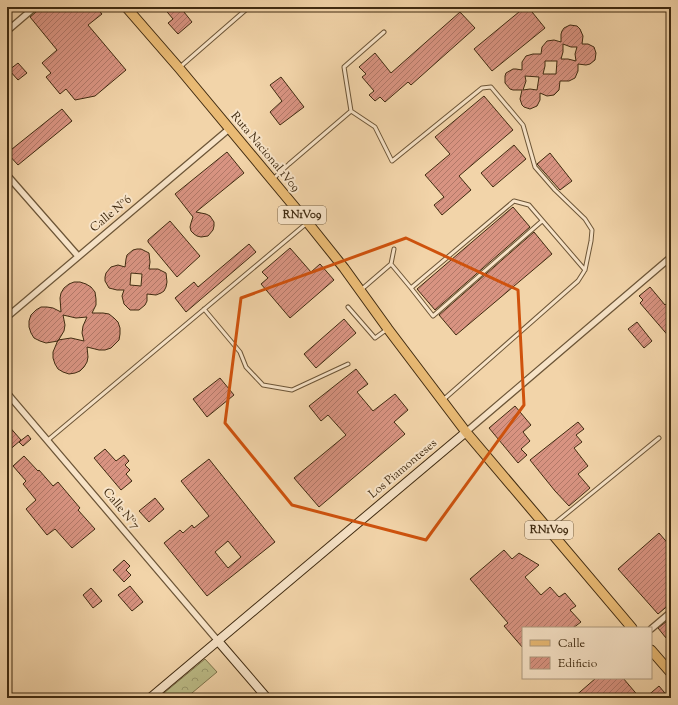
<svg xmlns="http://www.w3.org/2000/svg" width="678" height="705" viewBox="0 0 678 705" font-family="'Sorts Mill Goudy',serif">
<defs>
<pattern id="forest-crowns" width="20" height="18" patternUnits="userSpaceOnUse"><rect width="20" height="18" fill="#bcbc87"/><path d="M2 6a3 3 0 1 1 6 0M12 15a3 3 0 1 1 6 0" fill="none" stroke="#9a996d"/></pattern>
<pattern id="building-hatch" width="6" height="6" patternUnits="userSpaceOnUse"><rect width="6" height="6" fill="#d89381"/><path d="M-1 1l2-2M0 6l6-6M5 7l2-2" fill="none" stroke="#b17868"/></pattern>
</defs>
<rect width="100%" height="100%" fill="#f2d4a9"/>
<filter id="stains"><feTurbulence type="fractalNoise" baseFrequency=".005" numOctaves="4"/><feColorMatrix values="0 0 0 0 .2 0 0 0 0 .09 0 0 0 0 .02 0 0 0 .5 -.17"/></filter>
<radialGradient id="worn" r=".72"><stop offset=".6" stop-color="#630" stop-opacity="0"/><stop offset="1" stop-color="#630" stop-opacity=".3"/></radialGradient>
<path fill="url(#forest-crowns)" stroke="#7e744c" d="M205,659L217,672L186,698H158Z"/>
<path fill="url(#building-hatch)" stroke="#402b11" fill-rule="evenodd" d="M42,7H77L79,9L81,7H96L102,14L88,25L126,70L95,96L75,100L66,89L60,94L46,77L51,73L42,63L57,50L30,17Z
M163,7H190L184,12L192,22L178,34L168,23L173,19Z
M525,7H528L545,28L492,71L474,49Z
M460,12L475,28L411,85L408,82L385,102L380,97L375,101L369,95L374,91L362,77L366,74L359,67L375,53L391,73Z
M570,25L577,26L580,29L583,36L582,44H588L594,47L596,53L595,60L590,64L586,65L578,64V71L575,78L569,81H560L559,90L554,95L547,96L540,93V100L537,106L530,109L524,107L522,105L520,99L522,90H513L510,89L505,83V76L506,73L513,69H516L522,70V62L526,56L533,54H541L542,47L547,41L554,40L561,42V34L562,31L564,28ZM563,44L571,47H577L575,54L576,61L568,59H561L563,52ZM545,61H557L556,74H543L545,66ZM525,76L539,77L537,90L530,89L523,90L526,81Z
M18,63L27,73L18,80L9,70Z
M281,77L304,107L280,125L270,112L282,101L270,85Z
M484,96L513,130L459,176L471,190L442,215L434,205L444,197L425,175L450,154L435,137Z
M62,109L72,121L18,165L7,153Z
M514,145L526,159L493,187L481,173Z
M227,152L244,173L196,212L206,214L210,216L214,222V226L213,230L208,236L201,237L197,236L194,234L191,231L190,227L191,223L193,217L175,194Z
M550,153L572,181L560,190L537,164Z
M513,207L530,227L435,310L417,289Z
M170,221L200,256L177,277L148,242V240Z
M534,232L552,254L456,335L439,315Z
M249,244L256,252L186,312L175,298L194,282L198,287Z
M290,248L311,272L320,264L334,280L290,318L261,284L268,278L262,272Z
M137,249H141L149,253L150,262L149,269H158L166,273L167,282L166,287L164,291L161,293L156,295L147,294V301L145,305L139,310H130L124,304L122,296L124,290H117L109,288L105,281V277L106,273L111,267L118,265L125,267L126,259L127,255L133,250ZM131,273L142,274L141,286L130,285Z
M74,282H80L86,284L91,287L95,292L96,299V305L92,313H103L109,314L114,318L118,322L120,328V334L119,340L111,348L105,350H99L87,347L88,357L87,362L84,367L80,371L75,373L69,374L63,372L58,369L55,364L53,358V352L58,340L71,338L84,341L82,333L83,326L87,317L76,318L63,315L65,325L64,331L58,341L46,343L40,341L34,338L31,333L29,327V321L31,315L36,310L41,307H47L53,308L61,312L60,298L61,293L64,288L69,284Z
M650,287L665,305L671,300V339L640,303L643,300L639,296Z
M344,319L356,333L316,368L304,354Z
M637,322L652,341L644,348L628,329Z
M356,369L368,384L357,392L373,411L395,394L408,410L394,422L405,434L319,507L294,478L346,435L328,415L321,421L309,406Z
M220,378L234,395L207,417L193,399Z
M515,406L531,425L523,432L530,441L521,449L527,455L518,463L489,428Z
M578,422L584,429L576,435L582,442L574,448L588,466L578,474L590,488L569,506L555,491L530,460Z
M7,424L21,440L7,452Z
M28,435L31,439L23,446L19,442Z
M105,449L116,461L124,455L129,461L125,465L130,470L126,474L132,481L121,490L94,458Z
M24,456L38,471L39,470L53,486L58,482L80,508L78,510L95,529L72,548L55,529L47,535L26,509L36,500L23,484L26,481L13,466Z
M209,459L275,542L207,596L164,543L180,530L183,533L192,525L194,528L209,516L181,481ZM228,541L241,557L228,568L215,552Z
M155,498L164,509L149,522L139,511Z
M659,533L671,547V603L658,614L618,569Z
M504,550L512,559L519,553L539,565L525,577L541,595L550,587L559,597L565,593L576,606L570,610L581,622L573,628H523V648L504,626L508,623L470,579Z
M124,560L130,566L126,570L131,575L124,582L113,570Z
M130,586L143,602L132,611L118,595Z
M91,588L102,601L93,608L83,595Z
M671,618V634L666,638L658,628Z
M596,678H623L640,698H573Z
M659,686L669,698H645Z"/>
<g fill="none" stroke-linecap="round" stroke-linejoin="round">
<defs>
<path id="lane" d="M180,67L249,7
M351,111L375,127L392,161L482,88L491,87L523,125L535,167L555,190L585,219L592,230L591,241L585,270
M273,179L289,164L351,111L344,67L384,32
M394,249L391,264L411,288L433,316L542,221
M411,288L514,201L529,205L585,270L578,281L443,400
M362,289L391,264
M348,307L375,338L386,330
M204,309L240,352L246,367L263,385L292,390L348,364
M48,440L307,223
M549,528L659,438"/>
<path id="street" d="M7,31L35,7
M7,175L78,256
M7,317L229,129
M7,393L218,641
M466,432L671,257
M651,629L671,612
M256,698L262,693"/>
<path id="secondary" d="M218,641L267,698
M150,698L466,432"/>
<path id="primary" d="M126,7L179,68L308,223L344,268L388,329L466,432L632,628
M651,650L671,673"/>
</defs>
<use href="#lane" stroke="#6c5537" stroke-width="5"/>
<use href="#street" stroke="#6c5537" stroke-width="8"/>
<use href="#secondary" stroke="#402b11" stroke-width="10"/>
<use href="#primary" stroke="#402b11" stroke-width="11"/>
<use href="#lane" stroke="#f7e3c7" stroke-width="3"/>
<use href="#street" stroke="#f7e3c7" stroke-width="5.5"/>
<use href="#secondary" stroke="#f7e3c7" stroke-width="8"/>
<use href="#primary" stroke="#e9ba74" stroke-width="9"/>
</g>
<path fill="none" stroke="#cf520d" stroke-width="3" stroke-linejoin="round" d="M406,238L518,290L524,405L426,540L292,505L225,423L241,298Z"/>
<g text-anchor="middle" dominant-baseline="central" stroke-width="4" stroke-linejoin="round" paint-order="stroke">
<g fill="#f7e3c7" stroke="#776248" stroke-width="1">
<rect x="278" y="206" width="48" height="18" rx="3"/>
<rect x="525" y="521" width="48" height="18" rx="3"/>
</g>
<g font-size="11" font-weight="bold" fill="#402b11">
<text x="302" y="215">RN1V09</text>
<text x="549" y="530">RN1V09</text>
</g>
<g font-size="12" fill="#402b11" stroke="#f7e3c7">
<text transform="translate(265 152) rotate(50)">Ruta Nacional 1V09</text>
<text transform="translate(111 214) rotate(-40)">Calle Nº6</text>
<text transform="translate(403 469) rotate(-40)">Los Piamonteses</text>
<text transform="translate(121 509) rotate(50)">Calle Nº7</text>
</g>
</g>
<rect width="678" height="705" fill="none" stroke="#f2d4a9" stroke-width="24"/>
<rect x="8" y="8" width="662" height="689" fill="none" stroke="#402b11" stroke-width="2"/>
<rect x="12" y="12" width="654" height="681" fill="none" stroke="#402b11"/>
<rect x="522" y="627" width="130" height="52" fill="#f7e3c7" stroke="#ae997e"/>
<rect x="530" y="640" width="20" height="6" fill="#e9ba74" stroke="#ae997e"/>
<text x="558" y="647" font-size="12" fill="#402b11">Calle</text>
<rect x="530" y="657" width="20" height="12" fill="url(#building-hatch)" stroke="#ae997e"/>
<text x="558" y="667" font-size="12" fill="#402b11">Edificio</text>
<rect width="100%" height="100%" filter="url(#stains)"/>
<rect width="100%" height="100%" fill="url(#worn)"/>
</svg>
